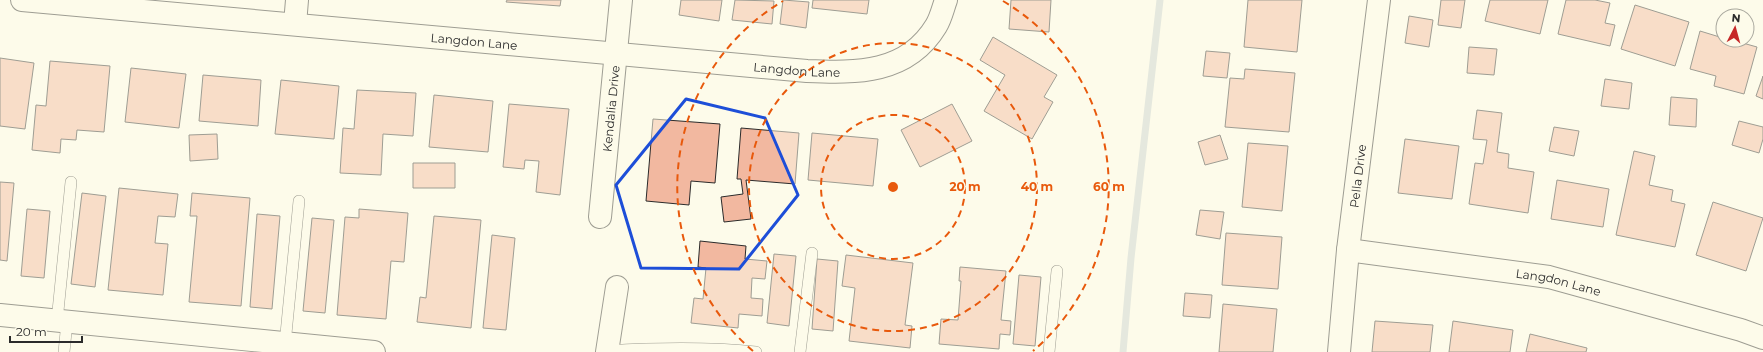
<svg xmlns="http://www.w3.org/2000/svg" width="1763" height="352" viewBox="0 0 1763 352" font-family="Montserrat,sans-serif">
<rect width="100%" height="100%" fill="#fdfbea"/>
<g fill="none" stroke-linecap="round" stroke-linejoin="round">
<path stroke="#c7d0d0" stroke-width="7" d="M1123,352L1131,258L1160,0"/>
</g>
<path fill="#f2b8a0" stroke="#2b2b2b" d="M507,0H561L560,6L506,2Z
M681,0H722L719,21L679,15Z
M735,0L774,1L772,24L732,20Z
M783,0L809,2L806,28L780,24Z
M813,0H869L867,14L812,8Z
M1011,0H1051L1049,32L1009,29Z
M1248,0H1302L1297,52L1244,47Z
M1441,0H1465L1461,28L1438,25Z
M1490,0H1548L1540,34L1485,21Z
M1566,0H1595L1610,3L1605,23L1615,25L1610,46L1558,34Z
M1635,5L1689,22L1675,66L1621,49Z
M1409,16L1433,20L1429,47L1405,43Z
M1700,31L1723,38V40H1732L1757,47L1744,94L1714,86L1716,76L1690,69Z
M993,37L1057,75L1044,97L1053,102L1032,139L984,111L1005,75L980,60Z
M1469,47L1497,49L1494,75L1467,73Z
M1206,51L1230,53L1227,78L1203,76Z
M0,58L34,63L25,129L0,126Z
M50,61L110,66L104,132L77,130L76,140L61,139L60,153L32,150L36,105L46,106Z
M131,68L186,74L179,128L125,122Z
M1245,69L1295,73L1289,132L1225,127L1230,78L1244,79Z
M203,75L261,80L258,126L199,121Z
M1763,76V99L1756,96Z
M1605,79L1632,83L1629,109L1601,106Z
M281,80L339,86L334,139L275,134Z
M357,90L416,93L413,136L383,134L381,175L340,173L343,128L354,129Z
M434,95L493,101L488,152L429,147Z
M1671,97L1697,99L1696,127L1669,125Z
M509,104L569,109L560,195L536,192L539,161L525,160L524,169L503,167Z
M952,104L972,141L920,167L901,130Z
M1477,110L1502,113L1497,152L1509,154L1508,168L1534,172L1528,213L1469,204L1475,163L1483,164L1487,140L1473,139Z
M653,119L720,124L715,183L691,181L689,205L646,201Z
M1739,121L1763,127V139L1759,153L1732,145Z
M1554,127L1579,131L1574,156L1549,151Z
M741,128L799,133L795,184L746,180L751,219L724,222L721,197L743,194L741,179H737Z
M812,133L878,139L873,186L808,180Z
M217,134L218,159L190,161L189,135Z
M1220,135L1228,159L1205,165L1198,142Z
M1405,139L1459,146L1452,199L1398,193Z
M1248,143L1288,146L1282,211L1242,207Z
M1634,151L1655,156L1649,185L1673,190L1671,201L1685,204L1675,247L1616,235Z
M413,163H455V188H413Z
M1557,180L1609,189L1603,227L1551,219Z
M0,182L14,183L7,261L0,260Z
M119,188L178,194L175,217L158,216L155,243L168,244L163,295L108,290Z
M82,193L106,196L95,287L71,284Z
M192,193L250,198L241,306L189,302L197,216H190Z
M1713,202L1763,218L1746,271L1696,255Z
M27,209L50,211L44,278L21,276Z
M359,209L408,213L404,262L391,261L386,319L337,315L345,217L359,218Z
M1200,210L1224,212L1220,239L1196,235Z
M257,214L280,216L272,309L250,307Z
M434,216L481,220L471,328L417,322L420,297L426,298Z
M312,218L334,220L325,313L303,311Z
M1226,233L1282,237L1278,289L1222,285Z
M492,235L515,238L506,330L483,328Z
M700,241L746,246L745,259L767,261L765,279L752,278L751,298L763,299L762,316L739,314L738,328L691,323L694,298L703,299L706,268L698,267Z
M774,254L796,256L789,326L767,323Z
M846,255L913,263L905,325L912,326L910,348L849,341L855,288L842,286Z
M817,259L838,261L833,331L812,329Z
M960,267L1006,271L1001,320L1011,321L1010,335L1000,334L999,349L939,344L941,319L958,320L961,281H959Z
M1019,275L1041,277L1035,346L1013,344Z
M1185,293L1212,295L1210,318L1183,316Z
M1223,304L1277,309L1273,352H1219Z
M1375,321L1433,325L1430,352H1372Z
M1453,321L1513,330L1510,352H1449Z
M1530,334L1587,348L1586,352H1526Z"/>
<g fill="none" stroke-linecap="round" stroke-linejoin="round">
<defs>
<path id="lane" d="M57,321L71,182
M285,344L299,201
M607,351C657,348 706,347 756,352
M64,352L67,322
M800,352L812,253
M1049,352L1057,271"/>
<g id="street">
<path id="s1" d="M22,0L807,71C857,73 907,74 936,26C941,18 943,8 946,0"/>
<path d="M295,24L297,0"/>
<path id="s2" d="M600,217L621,0"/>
<path id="s3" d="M1348,250L1549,277L1741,330L1763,338"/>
<path d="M0,315L374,352"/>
<path d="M607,352L617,287"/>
<path id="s4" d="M1339,352L1348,250L1379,0"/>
</g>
</defs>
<use href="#lane" stroke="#2b2b2b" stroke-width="12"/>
<use href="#street" stroke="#2b2b2b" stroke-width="24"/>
<use href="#lane" stroke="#fdfbea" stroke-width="11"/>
<use href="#street" stroke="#fdfbea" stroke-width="22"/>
</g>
<path d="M0 0H1763V352H0ZM686,99L765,118L798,195L739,269L641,268L616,185Z" fill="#fdfbea" fill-opacity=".55" fill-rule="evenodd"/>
<path fill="none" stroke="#1d4ed8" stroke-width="3" stroke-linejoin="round" d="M686,99L765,118L798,195L739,269L641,268L616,185Z"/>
<g fill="none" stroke="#e8590c" stroke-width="2" stroke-dasharray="7 5">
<circle cx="893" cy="187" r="72"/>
<circle cx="893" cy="187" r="144"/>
<path d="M753 351A216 216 0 0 1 783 1M1003 1A216 216 0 0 1 1033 351"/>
</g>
<g text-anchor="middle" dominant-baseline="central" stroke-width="3" stroke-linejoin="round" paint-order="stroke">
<g font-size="12" fill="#2b2b2b" stroke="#fdfbea">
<text stroke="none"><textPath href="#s1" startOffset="454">Langdon Lane</textPath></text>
<text stroke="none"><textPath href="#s1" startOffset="778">Langdon Lane</textPath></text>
<text stroke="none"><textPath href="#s2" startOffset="109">Kendalia Drive</textPath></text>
<text stroke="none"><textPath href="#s4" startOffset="177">Pella Drive</textPath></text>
<text stroke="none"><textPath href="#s3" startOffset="213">Langdon Lane</textPath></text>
</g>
</g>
<circle cx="893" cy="187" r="6" fill="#e8590c" stroke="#fdfbea" stroke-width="2"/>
<g font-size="12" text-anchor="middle" font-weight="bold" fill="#e8590c" stroke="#fdfbea" stroke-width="3" stroke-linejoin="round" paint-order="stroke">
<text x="965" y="191">20 m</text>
<text x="1037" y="191">40 m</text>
<text x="1109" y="191">60 m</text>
</g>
<g transform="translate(1735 28) rotate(6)"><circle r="19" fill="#fdfbea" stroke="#a9a89e"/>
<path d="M0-3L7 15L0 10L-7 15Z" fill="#c62828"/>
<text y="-6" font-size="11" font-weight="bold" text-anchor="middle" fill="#2b2b2b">N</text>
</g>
<path d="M10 336v6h72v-6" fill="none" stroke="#2b2b2b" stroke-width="2"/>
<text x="16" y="336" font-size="12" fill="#2b2b2b" stroke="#fdfbea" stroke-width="3" paint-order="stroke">20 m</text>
</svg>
